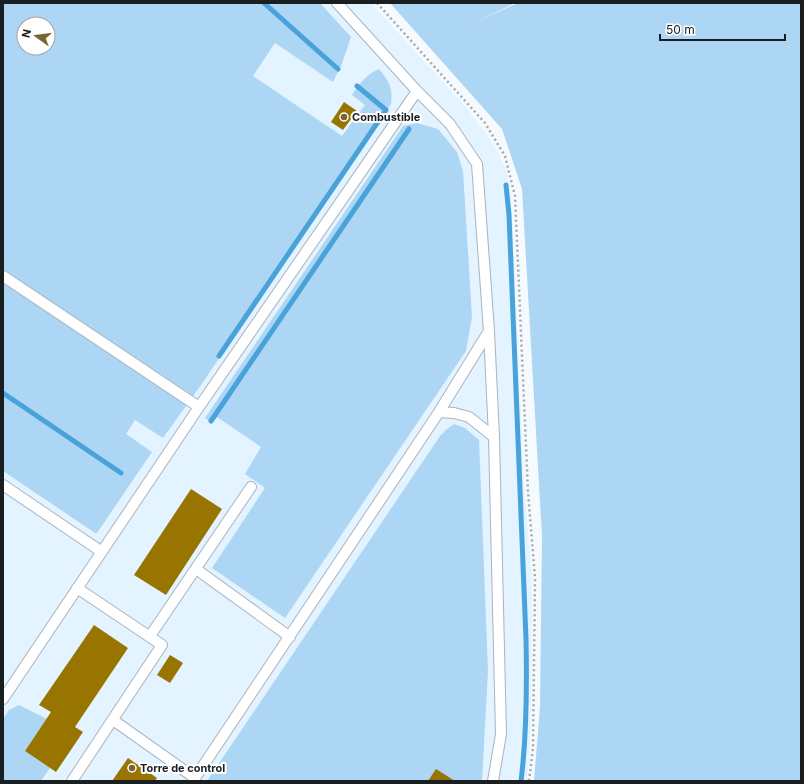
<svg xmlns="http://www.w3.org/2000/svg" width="804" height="784" viewBox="0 0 804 784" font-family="Inter,sans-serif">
<rect width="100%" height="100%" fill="#f4fafe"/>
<path fill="#e3f3ff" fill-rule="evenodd" d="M3,3H371L465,106L490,139L498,152L506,170L511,191L524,484L532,582L531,724L527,781H3ZM24,24H48V48H24Z"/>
<path fill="#acd6f4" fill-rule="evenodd" d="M3,3H320L351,37L341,66L333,82L275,43L253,76L342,136L365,105L352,95C359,84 367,74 379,69C389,81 393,88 391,104L201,385L163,438L135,420L126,434L152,452L97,533H95L3,471ZM24,24H48V48H24Z
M390,3H515L478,21L518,3H801V781H534L540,707L542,536L522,189L502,129Z
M417,123L438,129L457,152L463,171L472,317L466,351L285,618L212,568L265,488L245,474L261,447L217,417L212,423L205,418L403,126Z
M454,424L465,428L479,440L488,671L482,781H207L440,436L447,429Z
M19,705L47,719L25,751L50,768L41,781H3V719L9,710Z"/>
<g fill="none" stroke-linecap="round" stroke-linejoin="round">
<path stroke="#49a2da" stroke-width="5" d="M264,3L338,69
M506,185L509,215L526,639C527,686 527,734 521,781
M219,356L386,110L357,86
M3,393L121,473
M211,421L409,129"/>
</g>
<path fill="#977500" d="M344,102L357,111L343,130L331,122Z
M191,489L222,509L166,595L134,575Z
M94,625L128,648L75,727L83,732L56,772L25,751L51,712L39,705Z
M170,655L183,663L170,683L157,675Z
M128,758L157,778L155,781H112Z
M436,769L455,781H428Z"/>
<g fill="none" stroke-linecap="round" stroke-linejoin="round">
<defs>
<path id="lane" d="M337,3L417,91
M3,276L199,407
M439,412L454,413L469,417L494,437
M3,485L102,552
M196,569L290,637
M150,636L251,487
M3,699L199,407L417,91L450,124L477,164L489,331L494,437L501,734L493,781
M113,720L195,778
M72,781L162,645L77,588
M193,781L439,412L489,331"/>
</defs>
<use href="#lane" stroke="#a8b4be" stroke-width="12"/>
<path stroke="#a2a8ac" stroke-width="2.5" stroke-dasharray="2 3" stroke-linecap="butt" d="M377,3L485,123L505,156L515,196L528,492L535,578L533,748L529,781"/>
<use href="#lane" stroke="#fff" stroke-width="10"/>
</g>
<g fill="#786433" stroke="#fff" stroke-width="1.5">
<circle cx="344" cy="117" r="4"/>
<circle cx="132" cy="768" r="4"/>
</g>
<g text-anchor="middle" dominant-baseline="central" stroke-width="4" stroke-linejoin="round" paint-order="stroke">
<g font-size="11" font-weight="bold" fill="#191e21" stroke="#fff" text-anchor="start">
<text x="352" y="117">Combustible</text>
<text x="140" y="768">Torre de control</text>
</g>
</g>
<rect width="804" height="784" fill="none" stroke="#191e21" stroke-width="8"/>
<g transform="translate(36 36) rotate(284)"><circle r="19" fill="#ffffff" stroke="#a3a5a6"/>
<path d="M0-3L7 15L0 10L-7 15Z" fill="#786433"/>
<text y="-6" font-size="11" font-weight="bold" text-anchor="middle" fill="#191e21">N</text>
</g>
<path d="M660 34v6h125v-6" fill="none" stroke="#191e21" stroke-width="2"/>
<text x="666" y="34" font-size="12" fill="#191e21" stroke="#ffffff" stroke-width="3" paint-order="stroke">50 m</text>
</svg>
